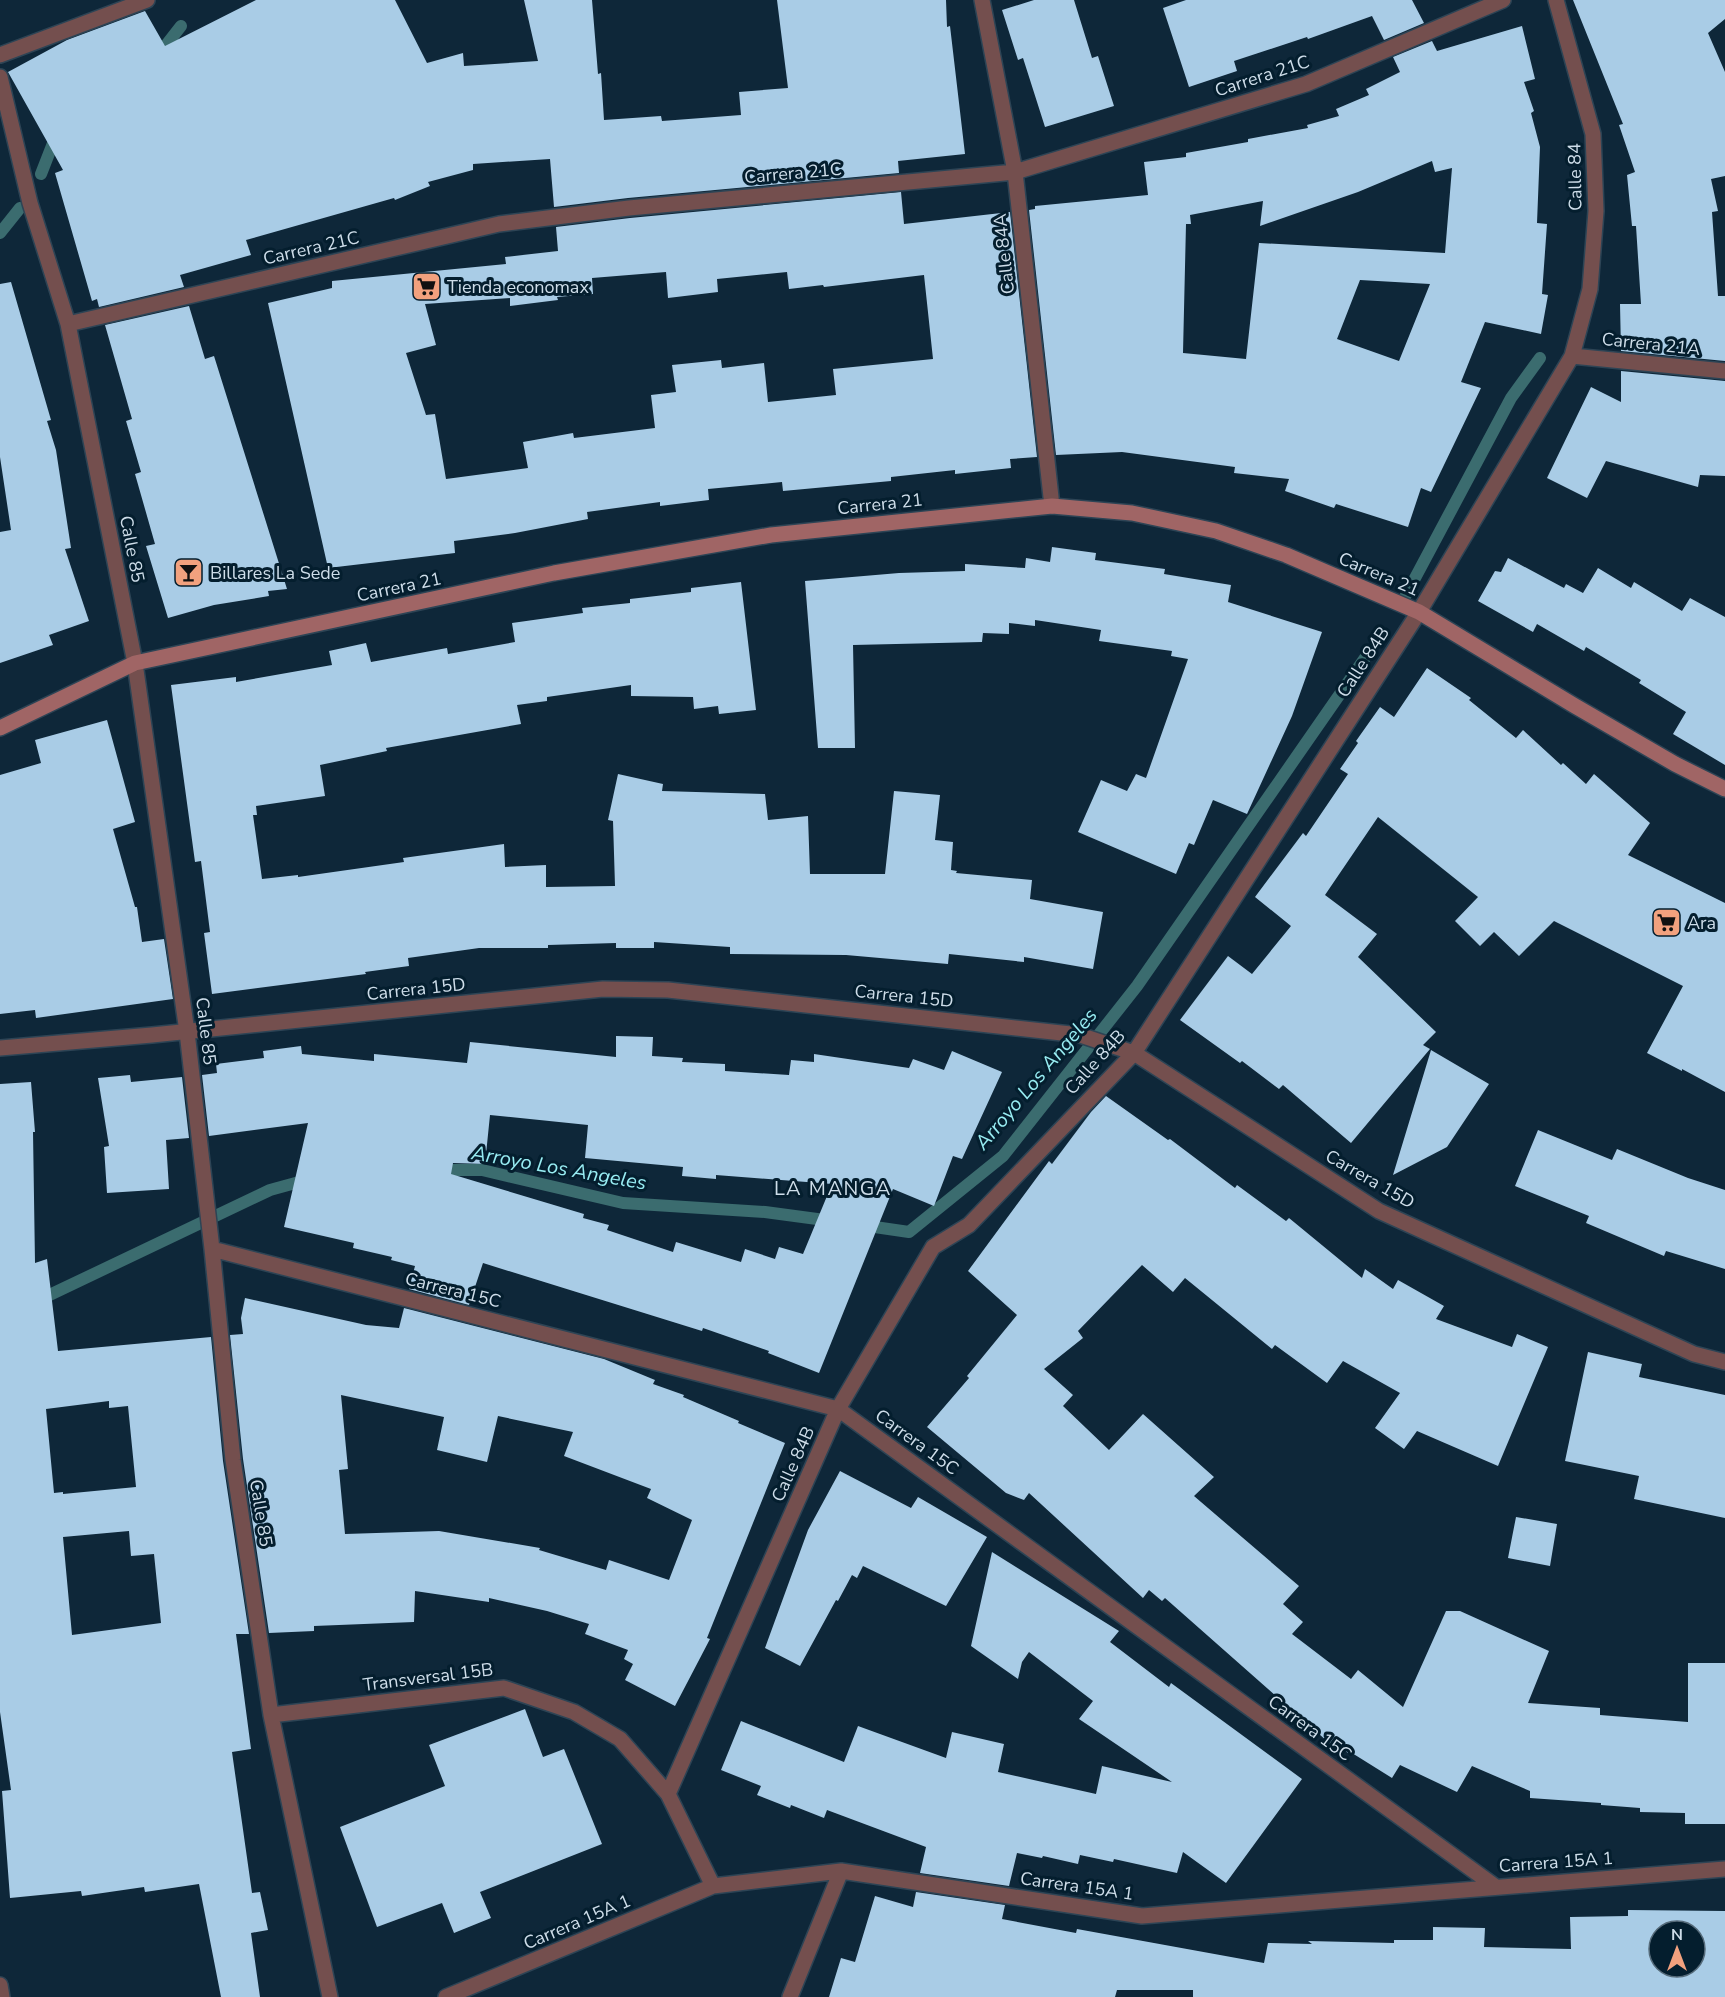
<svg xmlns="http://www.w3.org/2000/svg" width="1725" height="1997" viewBox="0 0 1725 1997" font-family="'Nunito Sans',sans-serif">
<rect width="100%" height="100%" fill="#0e2739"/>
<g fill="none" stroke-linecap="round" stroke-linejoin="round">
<path stroke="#3b6c6f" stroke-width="12" d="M156,58L181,26
M41,174L57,133
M0,233L20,208
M1406,595L1511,398L1540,358
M437,1170H482L623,1203L765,1212L832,1221
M861,1225L909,1232L1003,1156L1137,986L1365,658
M39,1300L270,1190L310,1179"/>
</g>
<path fill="#a9cce6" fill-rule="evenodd" d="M256,0H395L427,63L463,53L464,66L538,61L524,0H592L598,74L601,73L604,120L661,116L662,121L741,115L739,92L788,88L777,0H946L947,27L950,26L965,154L898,161L899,173L628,198L554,207L550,159L473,164V170L428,182L430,186L395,200L394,198L246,240L251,255L180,275L184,287L99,307L97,299L92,301L55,173L63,170L8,72L67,40L145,11L165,46Z
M1034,0H1074L1092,58L1098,56L1114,106L1045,127L1023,58L1018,60L1002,10Z
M1186,0H1412L1424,23L1384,40L1372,16L1308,39L1307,37L1234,61L1237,71L1189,87L1163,8Z
M1573,0H1725V19L1708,33L1725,72V176L1711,179L1718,211L1712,212L1718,296H1725V361L1621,351L1620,304H1641L1636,226H1632L1627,175L1635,172L1619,125L1623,124Z
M1522,26L1535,79L1524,82L1534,111L1531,113L1540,147L1537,223L1547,224L1542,294L1548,295L1541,334L1485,322L1461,382L1481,388L1431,492L1421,488L1408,527L1336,504L1334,508L1285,491L1289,479L1234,473L1235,467L1122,452L1056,455L1029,210L1035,209V206L1148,195L1144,162L1186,157V153L1248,142V139L1308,128L1307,125L1339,116L1336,109L1369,95L1366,89L1400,72L1393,57L1432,41L1437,51ZM1432,161L1435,172L1452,168L1445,253L1259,243L1246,359L1183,353L1186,224H1191L1190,215L1263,201L1260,226L1358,192ZM1360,280L1430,284L1399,361L1337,339Z
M901,192L904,224L1010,212L1037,457L1010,459L1011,468L955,474V470L891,477V481L783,491L782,482L708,489L709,500L660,506V502L587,512L588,519L515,533L454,541L455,553L328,568L268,303L332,288V281L506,264L505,257L558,251L556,227L630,218ZM666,272L668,298L718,292L717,279L787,272L789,289L823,285L824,287L924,275L933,359L833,369L836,395L768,402L764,363L722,368L721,360L672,365L676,392L651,395L655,428L574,438L573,433L523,442L528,468L446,479L435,414L426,415L406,353L436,345L425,304L510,298V306L558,300L557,297L593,294L592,278Z
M11,282L51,420L47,421L56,450L71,548L65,549L89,621L49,635L53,645L0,663V532L11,530L0,457V284Z
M189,306L205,359L214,356L287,589L268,591L269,596L214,605L168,618L146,546L155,544L135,474L141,472L126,421L132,419L105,325Z
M1621,371L1725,381V476L1700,475L1698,487L1606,461L1587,498L1547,478L1591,387L1621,402Z
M1052,547L1096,553L1095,560L1165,569L1164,574L1231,585L1228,602L1322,632L1292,716L1247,814L1213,800L1194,845L1189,843L1176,874L1078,832L1101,780L1127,791L1136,774L1146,778L1188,659L1171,656L1172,651L1099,641L1101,630L1035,620V626L1009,623V634L983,633L982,642L853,645L855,748H818L805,581L899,573L965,571V564L1025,568L1026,558L1050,562Z
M1508,558L1564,588L1566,584L1583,593L1598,568L1631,588L1634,582L1682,611L1690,598L1725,617V765L1673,734L1686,712L1639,683L1641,680L1586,647L1584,651L1537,624L1533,632L1478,601L1495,571L1501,572Z
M741,582L756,710L719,714L718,706L694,709L693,697L631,696V685L547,697V701L517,705L521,724L386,748L387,751L320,765L325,796L256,806L257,815H253L262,879L298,875V877L404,862L403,858L504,844L505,867L546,865V887L615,886L613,821L608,820L618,774L663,784L662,791L765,794L768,820L808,816L810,874H885L894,791L940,795L935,840L953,842L951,870L957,871L956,873L1032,880L1030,899L1103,912L1093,969L1024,957V962L949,954L948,964L846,955L730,954V947L654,942V948H616V943L548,945V948H479L408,958L409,966L365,972L366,974L212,994L204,933L210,932L201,861L195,862L171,685L236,677V682L332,665L329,651L366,643L371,662L447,648L448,654L515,642L512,623L583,613L582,608L630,603V599L691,592V588Z
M1427,668L1471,698L1469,700L1516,738L1523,730L1561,765L1563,763L1586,784L1594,774L1650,823L1628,855L1725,903V1092L1682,1069V1071L1647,1053L1683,986L1554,921L1519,956L1494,932L1480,946L1455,921L1478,897L1378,817L1325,895L1377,934L1358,957L1436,1032L1423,1045L1430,1049L1351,1143L1283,1085L1279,1089L1242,1061L1240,1063L1180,1020L1228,956L1252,974L1291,926L1255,897L1303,833L1306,836L1348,774L1340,769L1358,743L1356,741L1380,707L1394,717Z
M107,720L135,822L113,829L135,907H137L142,942L164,939L173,999L36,1018L35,1010L0,1014V775L41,763L35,740Z
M616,1036L653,1037L652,1056L683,1058L682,1062L725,1064V1071L789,1075L791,1060L814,1062V1054L909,1068L913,1059L944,1070L952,1051L1002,1072L962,1159L953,1156L934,1206L893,1189L819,1373L768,1353L769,1351L703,1328L702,1331L483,1263L469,1305L409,1289L415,1266L391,1260L392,1257L353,1248L354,1243L284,1227L308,1123L209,1136L202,1075L217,1073L216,1064L264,1058L263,1051L301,1046L302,1054L374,1061V1054L467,1063L470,1042L616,1057ZM490,1115L588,1125L585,1158L683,1167L682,1176L716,1179V1175L832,1184L803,1254L779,1247L775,1259L745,1249L741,1262L676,1242L673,1252L607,1230L609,1225L583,1218L584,1214L451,1174L453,1163L485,1164Z
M1431,1050L1489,1084L1447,1147L1393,1175Z
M130,1075L131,1082L182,1077L189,1138L166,1140L169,1189L107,1193L104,1147L109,1146L98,1078Z
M31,1082L35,1132H33L35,1263L47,1259L58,1351L211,1337L223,1461L249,1634H236L251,1749L232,1752L252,1893L260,1892L268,1930L251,1933L260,1997H221L199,1884L145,1892L144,1887L82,1896L81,1891L10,1898L2,1791L11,1790L0,1712V1084ZM109,1401V1408L128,1406L136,1487L63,1494V1492L54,1493L46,1409ZM129,1531L131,1556L154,1554L161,1623L72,1635L63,1537Z
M1106,1096L1168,1140L1170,1139L1235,1188L1237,1185L1286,1221L1289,1218L1362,1278L1365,1269L1393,1289L1398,1280L1444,1306L1436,1319L1512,1347L1517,1334L1548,1347L1498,1466L1417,1431L1404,1449L1375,1428L1400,1393L1343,1361L1327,1383L1275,1345L1272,1349L1185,1278L1173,1292L1142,1265L1078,1331L1083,1338L1044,1369L1073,1395L1063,1406L1109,1450L1143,1414L1214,1477L1194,1496L1299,1586L1283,1604L1303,1622L1292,1634L1351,1679L1358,1670L1403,1707L1446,1611H1460L1549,1651L1528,1703L1600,1708V1715L1688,1722V1663H1725V1824H1685V1813L1640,1812V1808L1601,1805V1803L1530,1798V1791L1472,1766L1457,1792L1400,1765L1392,1778L1352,1753L1350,1755L1339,1745L1336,1749L1165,1598L1162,1601L1149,1590L1143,1598L1029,1493L1024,1500L1006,1493L927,1427L969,1378L967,1376L1017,1315L968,1271L1049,1161L1052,1164L1091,1112Z
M1538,1130L1612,1160L1617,1149L1688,1178L1725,1190V1269L1666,1251L1664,1256L1586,1223L1589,1216L1515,1186Z
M245,1298L366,1325L399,1328L404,1308L604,1359L655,1380L653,1384L684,1395L683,1397L739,1421L738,1423L785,1443L707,1638L710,1639L675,1706L625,1680L633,1664L624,1659L628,1650L585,1634L589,1624L547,1611L489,1598V1602L415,1591L414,1622L314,1626V1631L269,1633L243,1459L230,1335L243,1334L241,1318ZM341,1395L444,1417L437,1450L487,1462L498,1416L573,1432L564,1456L651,1489L647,1498L692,1520L669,1580L609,1560L606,1570L539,1550L540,1548L439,1531L345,1534L339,1470L348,1469Z
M1588,1352L1642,1364L1639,1377L1725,1395V1518L1634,1499L1639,1476L1565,1461Z
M840,1471L911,1508L918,1497L987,1537L946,1606L863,1566L857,1578L852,1575L838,1601L836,1600L800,1666L765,1648L808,1530Z
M1516,1517L1557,1524L1550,1566L1508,1558Z
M992,1552L1119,1631L1110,1642L1169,1687L1171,1683L1302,1779L1226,1883L1183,1852L1177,1873L1114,1859L1113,1862L1080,1855L1078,1864L1043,1856L1042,1858L1017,1853L1009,1886L920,1873L926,1847L827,1810L824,1818L791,1805L790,1808L757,1795L761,1786L721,1770L741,1721L844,1762L858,1726L946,1758L952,1732L1004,1744L998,1772L1096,1794L1102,1766L1172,1782L1079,1719L1093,1701L1029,1652L1022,1662L1018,1679L971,1646Z
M525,1709L543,1757L564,1749L602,1844L480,1892L491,1918L454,1933L442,1903L377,1927L340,1827L445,1786L429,1745Z
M916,1892L1005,1905L1002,1919L1076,1933L1077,1929L1264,1963L1268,1943L1312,1944L1308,1941L1394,1943V1940H1433V1927L1485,1928L1484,1947L1571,1949L1570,1917L1628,1916V1910L1725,1911V1997H1193V1990H1117L1115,1997H829L841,1958L855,1962L875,1896L913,1907ZM1659,1931H1695V1967H1659Z"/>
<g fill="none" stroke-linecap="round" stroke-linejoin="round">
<defs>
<path id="street" d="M982,0L1015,172L1052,506
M0,55L147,0
M0,77L30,203L68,324L135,663L187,1032L212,1249L233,1460L271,1715L330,1997
M68,324L499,224L629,208L1015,172L1306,84L1503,0
M1572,356L1725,371
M0,1048L152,1035L603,989L668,990L1080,1035L1134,1053L1379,1211L1694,1354L1725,1362
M212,1249L838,1409L1496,1887
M271,1715L504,1688L574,1712L620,1739L668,1794L713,1886
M668,1794L838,1409L933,1247L969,1225L1134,1053L1419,612L1572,356L1590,289L1596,211L1593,134L1556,0
M0,1985L2,1997
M446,1997L713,1886L841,1871L1142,1916L1725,1869
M790,1997L841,1871"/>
<path id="secondary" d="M0,728L135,663L554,573L771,535L1052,506L1132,513L1216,531L1286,555L1419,612L1575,706L1675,764L1725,789"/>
</defs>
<use href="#street" stroke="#2d4455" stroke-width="18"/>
<use href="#secondary" stroke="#2d4455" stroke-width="18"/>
<use href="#street" stroke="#744f4e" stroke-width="15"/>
<use href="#secondary" stroke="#a06565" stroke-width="15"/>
</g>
<defs>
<symbol id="supermarket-square" viewBox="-11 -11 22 22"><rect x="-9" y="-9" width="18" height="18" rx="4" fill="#f2a17e" stroke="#041e2e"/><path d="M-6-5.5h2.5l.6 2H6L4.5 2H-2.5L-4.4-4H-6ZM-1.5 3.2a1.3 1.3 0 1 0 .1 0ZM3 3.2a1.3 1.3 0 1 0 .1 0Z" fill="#111"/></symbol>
<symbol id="bar-square" viewBox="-11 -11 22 22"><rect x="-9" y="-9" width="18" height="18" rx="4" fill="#f2a17e" stroke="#041e2e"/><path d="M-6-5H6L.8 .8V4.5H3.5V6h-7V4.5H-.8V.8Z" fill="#111"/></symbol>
</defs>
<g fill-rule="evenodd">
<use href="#supermarket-square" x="410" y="270" width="33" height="33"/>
<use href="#bar-square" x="172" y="556" width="33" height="33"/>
<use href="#supermarket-square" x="1650" y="906" width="33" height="33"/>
</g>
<g text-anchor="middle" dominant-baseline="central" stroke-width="6" stroke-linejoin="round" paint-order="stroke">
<g font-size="18" fill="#cedde9" stroke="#041e2e">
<text transform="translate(1262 76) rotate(-18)">Carrera 21C</text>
<text transform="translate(793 173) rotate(-5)">Carrera 21C</text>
<text transform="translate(1575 177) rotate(-91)">Calle 84</text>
<text transform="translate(311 248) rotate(-13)">Carrera 21C</text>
<text transform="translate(1004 254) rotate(-96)">Calle 84A</text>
<text transform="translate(1651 344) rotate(6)">Carrera 21A</text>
<text transform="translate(880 504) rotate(-6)">Carrera 21</text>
<text transform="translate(132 549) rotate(79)">Calle 85</text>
<text transform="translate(1379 574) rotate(23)">Carrera 21</text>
<text transform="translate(399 587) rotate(-12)">Carrera 21</text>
<text transform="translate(1363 662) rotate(-57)">Calle 84B</text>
<text transform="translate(416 989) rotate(-6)">Carrera 15D</text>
<text transform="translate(904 996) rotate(6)">Carrera 15D</text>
<text transform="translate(206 1031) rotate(83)">Calle 85</text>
<text transform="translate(1095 1062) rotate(-48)">Calle 84B</text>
<text transform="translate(1370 1179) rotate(30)">Carrera 15D</text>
<text transform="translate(453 1290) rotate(14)">Carrera 15C</text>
<text transform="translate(917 1442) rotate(36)">Carrera 15C</text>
<text transform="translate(793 1464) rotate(-66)">Calle 84B</text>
<text transform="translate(261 1513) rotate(81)">Calle 85</text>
<text transform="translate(428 1677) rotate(-7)">Transversal 15B</text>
<text transform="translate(1310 1728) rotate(36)">Carrera 15C</text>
<text transform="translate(1556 1862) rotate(-4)">Carrera 15A 1</text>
<text transform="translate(1077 1886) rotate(8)">Carrera 15A 1</text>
<text transform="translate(577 1922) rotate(-23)">Carrera 15A 1</text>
</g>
<g font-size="18" fill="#cedde9" stroke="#041e2e" text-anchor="start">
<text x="447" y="287">Tienda economax</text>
<text x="210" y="573">Billares La Sede</text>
<text x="1687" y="923">Ara</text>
</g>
<g font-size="20" font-style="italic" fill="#98edf3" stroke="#041e2e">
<text transform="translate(1036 1079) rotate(-50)">Arroyo Los Angeles</text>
<text transform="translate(559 1168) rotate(10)">Arroyo Los Angeles</text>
</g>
<g font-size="20" letter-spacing="1.5" fill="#cedde9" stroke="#041e2e">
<text x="833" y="1188">LA MANGA</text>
</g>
</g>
<g transform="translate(1677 1949)"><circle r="28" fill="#041e2e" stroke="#556a79" stroke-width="1.5"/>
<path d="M0-4.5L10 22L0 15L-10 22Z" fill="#f2a17e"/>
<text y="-9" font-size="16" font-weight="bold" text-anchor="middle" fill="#cedde9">N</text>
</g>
</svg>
